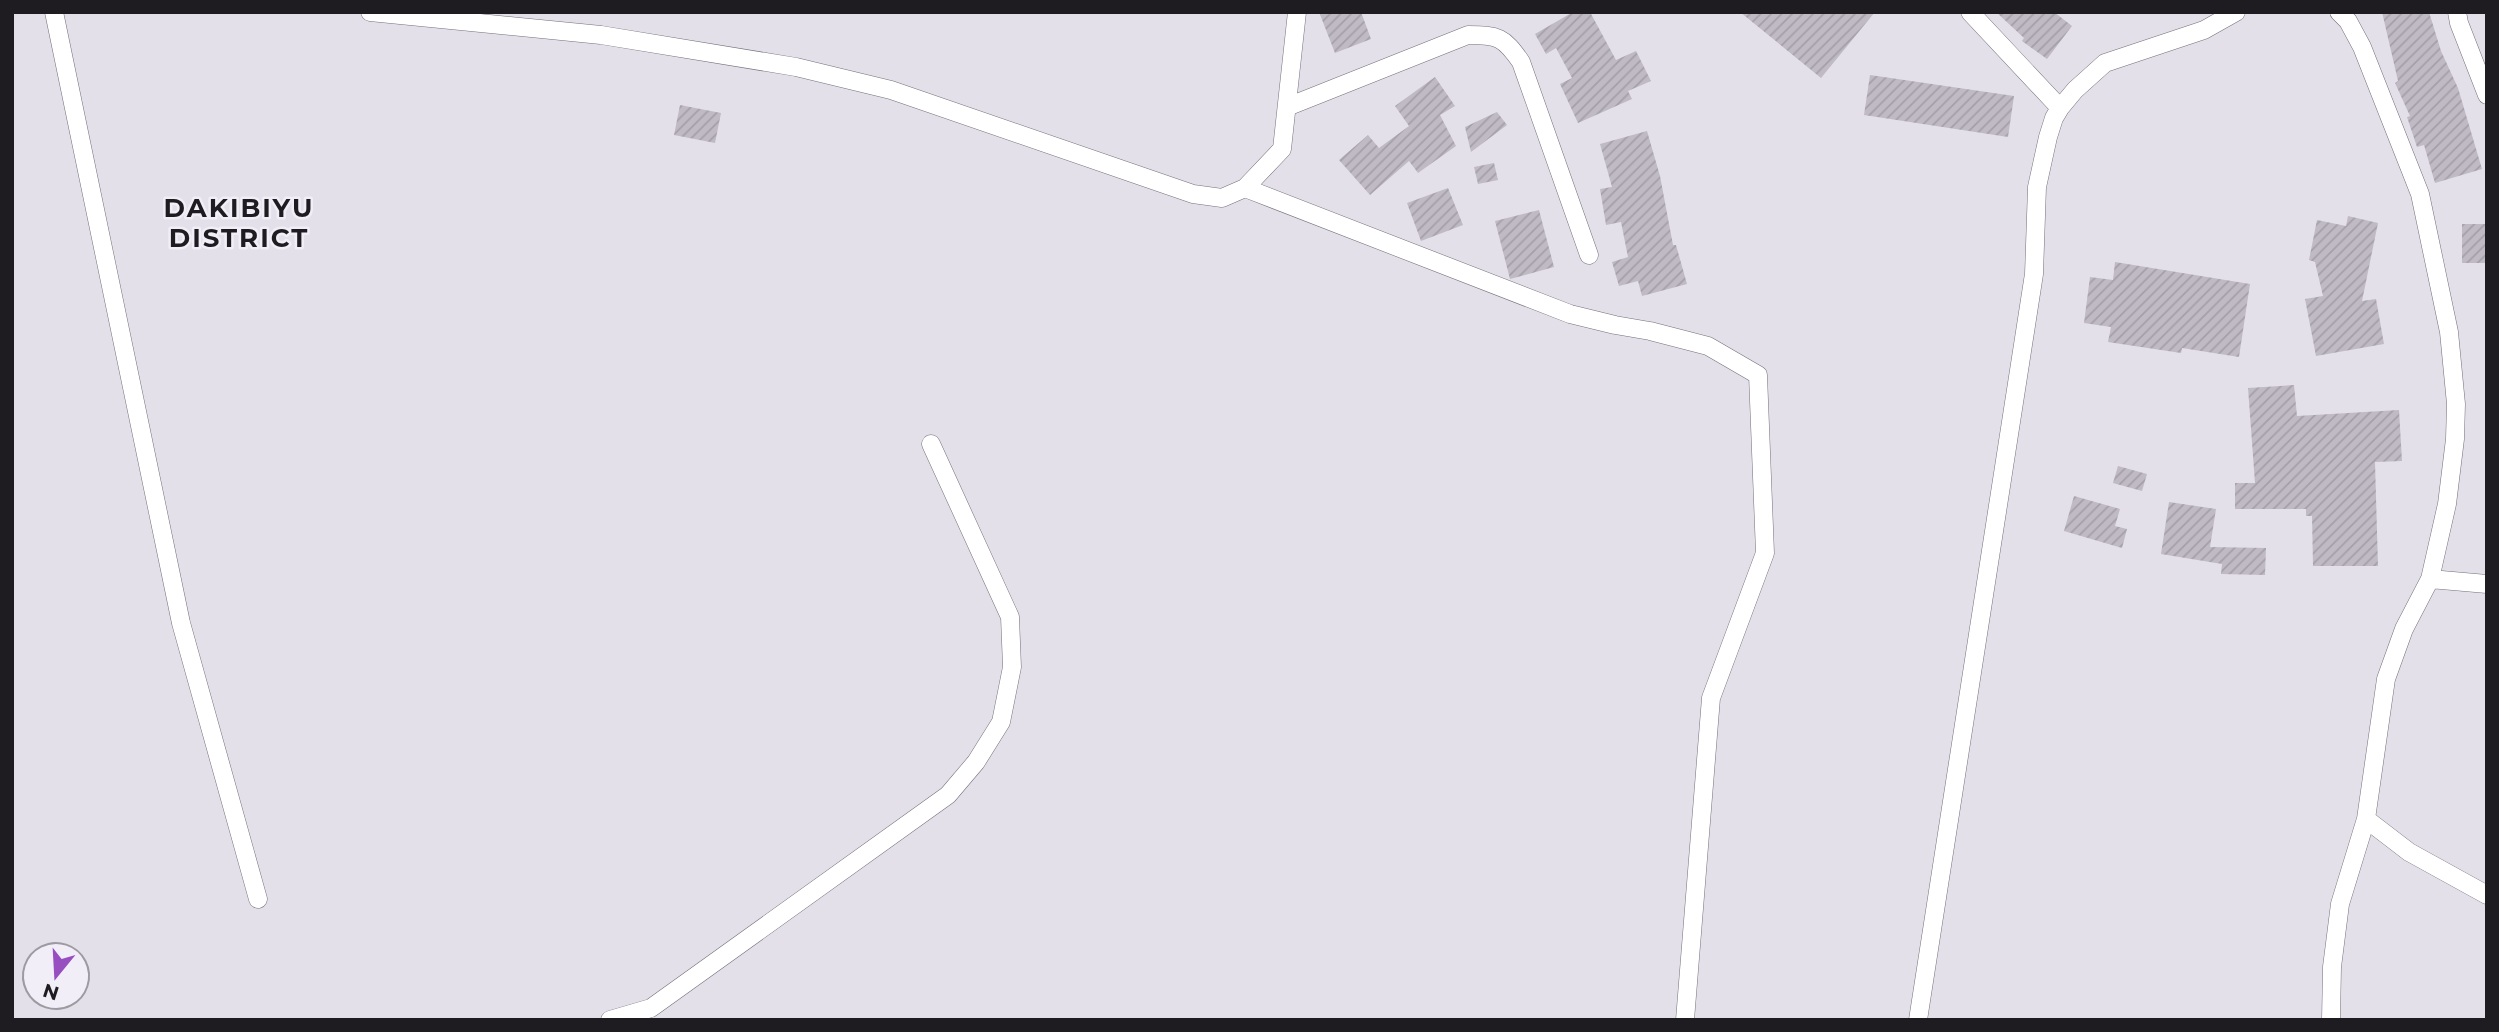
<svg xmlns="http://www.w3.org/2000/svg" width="2499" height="1032" viewBox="0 0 2499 1032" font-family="Montserrat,sans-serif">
<defs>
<pattern id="building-hatch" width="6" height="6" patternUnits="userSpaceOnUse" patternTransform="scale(1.75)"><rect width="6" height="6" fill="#bfbac4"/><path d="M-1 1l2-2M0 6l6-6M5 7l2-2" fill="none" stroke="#a49fa8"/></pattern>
</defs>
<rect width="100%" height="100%" fill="#e4e0ea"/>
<path fill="url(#building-hatch)" d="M1319,12H1361L1371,39L1335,53Z
M1573,12H1590L1616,60L1636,51L1651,81L1628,91L1632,99L1578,123L1560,84L1572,78L1556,48L1546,54L1535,34Z
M1740,12H1875L1821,78Z
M1996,12H2054L2072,26L2047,59L2022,41L2024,38Z
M2382,12H2429L2441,51L2458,88L2482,169L2435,183L2424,145L2417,147L2407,117L2410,116L2395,83L2398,81Z
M1870,75L2014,96L2008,137L1864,115Z
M1435,77L1455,106L1440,115L1456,146L1418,173L1409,161L1370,195L1339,160L1368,135L1379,148L1409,126L1395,106Z
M680,105L721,113L715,143L674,135Z
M1497,112L1507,125L1471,152L1465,127Z
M1647,131L1660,176L1673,245H1676L1687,284L1642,296L1638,281L1619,286L1612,262L1628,257L1621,222L1606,225L1600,189L1612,187L1600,144Z
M1494,163L1498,180L1478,184L1474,167Z
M1448,188L1463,225L1421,241L1407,203Z
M1539,210L1554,267L1510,279L1495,221Z
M2348,216L2378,223L2362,301L2376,299L2384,344L2316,356L2305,299L2323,296L2315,262L2309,260L2317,220L2346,226Z
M2462,224H2487V263H2462Z
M2115,262L2250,284L2239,357L2182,348L2181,353L2108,342L2111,327L2084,323L2090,277L2113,280Z
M2294,385L2297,416L2399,410L2402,461L2375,462L2378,566H2313L2312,516H2306V509H2235V483H2255L2248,388Z
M2118,466L2147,474L2142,491L2113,483Z
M2074,496L2120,509L2115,526L2127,529L2122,548L2064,531Z
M2169,502L2216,509L2210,547L2266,548L2265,575L2221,574L2222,564L2161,554Z"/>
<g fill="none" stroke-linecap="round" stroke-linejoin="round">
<defs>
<path id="street" d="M54,12L181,623L258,899
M370,12L601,35L796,67L891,90L1193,194L1222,198L1245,188L1282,149L1297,12
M1970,12L2060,108
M2457,12L2459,23L2487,95
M1287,107L1468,35C1498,35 1504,37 1521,62L1589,255
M1245,188L1570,314L1615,325L1650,331L1708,346L1758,375L1765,553L1711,698L1685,1020
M2430,579L2487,584
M2366,819L2409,852L2487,895
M610,1020L651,1008L948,795L976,762L1001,722L1012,667L1010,617L931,444
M1918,1020L2034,274L2037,187L2048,137L2054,118L2060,108L2075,90L2105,63L2204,30L2236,12
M2331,1020L2332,967L2340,904L2366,819L2386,679L2404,629L2430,579L2447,504L2455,439L2456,404L2449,332L2420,194L2362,47L2348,21L2339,12"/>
</defs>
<use href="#street" stroke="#747079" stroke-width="19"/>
<use href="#street" stroke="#fff" stroke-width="18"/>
</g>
<g text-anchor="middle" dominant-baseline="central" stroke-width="5" stroke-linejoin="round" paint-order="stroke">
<g font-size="26" font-weight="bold" letter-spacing="2" fill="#1e1c20" stroke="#f1eef7">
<text x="239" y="208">DAKIBIYU<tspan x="239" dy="30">DISTRICT</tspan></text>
</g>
</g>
<rect width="2499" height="1032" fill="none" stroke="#1e1c20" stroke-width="28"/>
<g transform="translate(56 976) rotate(198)"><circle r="33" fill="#f1eef7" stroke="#9d9aa1" stroke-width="2"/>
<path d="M0-5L12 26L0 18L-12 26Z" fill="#964ec1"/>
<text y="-10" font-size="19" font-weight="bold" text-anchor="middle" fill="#1e1c20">N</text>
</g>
</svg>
